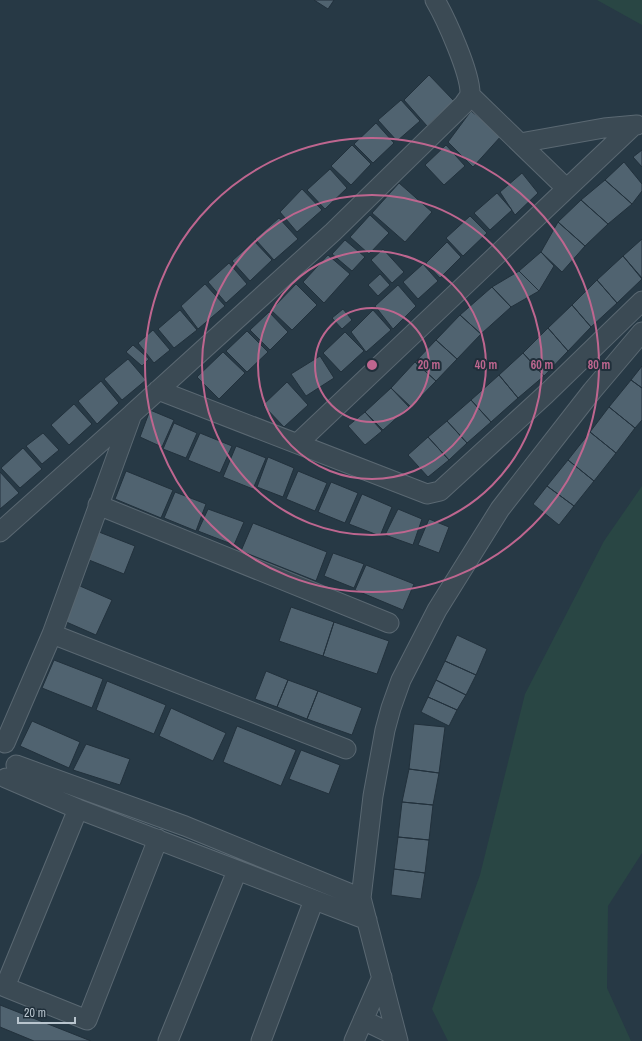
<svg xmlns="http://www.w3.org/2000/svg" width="642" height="1041" viewBox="0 0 642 1041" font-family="'Archivo Narrow',sans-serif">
<rect width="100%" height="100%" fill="#273945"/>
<path fill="#294644" d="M597,0H642V25Z
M642,486V853L608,906L607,988L631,1041H448L432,1009L480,875L525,694L604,541Z"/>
<path fill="#506370" stroke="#22313c" d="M314,0H334L328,9Z
M429,75L454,101L427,126L404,100Z
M401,100L420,121L397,141L378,120Z
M471,111L502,135L473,167L448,142Z
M376,123L394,143L373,163L354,144Z
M352,145L371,164L351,185L331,166Z
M446,145L465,166L444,185L425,165Z
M642,150V167L633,157Z
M624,162L642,184V191L632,204L605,180Z
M330,169L347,188L325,209L307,190Z
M522,173L538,193L515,215L500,192Z
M605,180L632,204L608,224L581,200Z
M399,183L432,212L405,242L372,213Z
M302,189L322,210L297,232L280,212Z
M497,193L512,210L490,230L474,213Z
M581,200L608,224L585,246L558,222Z
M370,215L389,233L369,254L350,237Z
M470,216L487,233L463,256L446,238Z
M279,218L298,239L274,260L255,239Z
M558,222L585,246L562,272L541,252Z
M642,239V278L623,256Z
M345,240L365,257L352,271L332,254Z
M254,241L272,260L250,281L232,261Z
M447,242L461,257L440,278L426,263Z
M383,249L404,272L392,283L371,260Z
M541,252L554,266L539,291L519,271Z
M328,255L350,274L324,303L303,282Z
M623,256L642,279L617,303L597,280Z
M229,263L247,284L226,303L208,282Z
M423,264L438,281L418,299L403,282Z
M519,271L539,291L511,307L492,287Z
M380,274L390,285L378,296L368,285Z
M597,280L617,303L591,327L572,305Z
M205,284L225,306L198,329L181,306Z
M296,284L317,305L292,330L271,310Z
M398,285L416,306L393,329L375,306Z
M492,287L511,307L481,334L460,315Z
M572,305L591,327L568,351L548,328Z
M343,309L352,320L342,329L332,318Z
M180,310L197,330L174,348L158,329Z
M373,310L391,330L366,352L351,332Z
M269,312L288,332L270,350L250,330Z
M460,315L481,334L457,359L436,340Z
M548,328L568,351L544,376L523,353Z
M153,330L170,350L154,363L138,343Z
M247,331L268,352L247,372L226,351Z
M345,332L364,351L341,372L323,353Z
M436,340L457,359L436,381L415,362Z
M133,345L149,359L142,366L126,352Z
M223,352L245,373L219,399L197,377Z
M523,353L544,376L518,398L499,375Z
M320,356L334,378L306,396L291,374Z
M128,359L146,380L122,400L104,379Z
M415,362L436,381L411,407L391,388Z
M642,366V388L631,380Z
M499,375L518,398L491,422L471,400Z
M631,380L642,388V420L635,428L609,407Z
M101,381L119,403L97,424L78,401Z
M287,382L308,405L284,427L263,405Z
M391,388L409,407L383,430L365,412Z
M471,400L491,422L467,443L447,421Z
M74,404L92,424L69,445L51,425Z
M609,407L635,428L616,453L590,432Z
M150,410L174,420L162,447L140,437Z
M365,412L382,431L365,445L348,426Z
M447,421L467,443L449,460L428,437Z
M174,423L197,433L186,458L163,449Z
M590,432L616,453L594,481L568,460Z
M43,433L59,450L42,464L26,446Z
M200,433L232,446L220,473L188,460Z
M428,437L449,460L428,477L408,455Z
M236,446L266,458L253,489L223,477Z
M23,448L42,469L20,488L1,468Z
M268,457L294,468L283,497L257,487Z
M568,460L594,481L574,506L547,486Z
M126,471L173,490L161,518L115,499Z
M298,471L327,483L315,511L286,499Z
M0,472L19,493L0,509Z
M331,482L358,493L345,523L318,512Z
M547,486L574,506L559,525L533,504Z
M175,492L206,504L196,531L164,518Z
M362,494L392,507L380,536L349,524Z
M208,509L244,522L234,545L198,531Z
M398,509L422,519L413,545L385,535Z
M429,519L449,527L439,553L418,545Z
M253,523L327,552L316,581L241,551Z
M99,532L135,546L124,574L89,560Z
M333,553L364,564L354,588L324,576Z
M366,565L414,584L403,610L355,590Z
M80,586L112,600L96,635L64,621Z
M291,607L334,622L323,656L279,641Z
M334,622L389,641L377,674L323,656Z
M457,635L487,649L476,675L445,661Z
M54,660L103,679L92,708L42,688Z
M445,661L476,675L466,695L436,680Z
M266,671L288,680L277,707L255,699Z
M288,680L318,691L307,719L277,707Z
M436,680L466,695L457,710L428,697Z
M107,681L166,705L154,734L96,710Z
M318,691L362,708L352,735L307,719Z
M428,697L457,710L449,726L421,712Z
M171,708L226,733L213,761L159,736Z
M32,721L80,742L69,768L20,746Z
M414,724L445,727L439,773L409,769Z
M237,726L296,750L281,786L223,762Z
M86,744L130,759L120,785L73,770Z
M301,750L340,765L329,794L289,779Z
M409,769L439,773L433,805L402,802Z
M402,802L433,805L429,840L398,837Z
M398,837L429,840L425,873L394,869Z
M394,869L425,873L421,899L391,895Z
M0,1005L91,1041H34L0,1027Z"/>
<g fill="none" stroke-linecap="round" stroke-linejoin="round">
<defs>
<path id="street" d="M470,95L566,188
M520,143L604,128L637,125
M158,390L427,494L440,491L546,394L642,301
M298,443L633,126
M98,505L389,623
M0,532L131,415
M52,634L346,749
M5,743L52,634L132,414L333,232L464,104C466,100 470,97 470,93C470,72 446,19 435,0
M16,765L185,826L361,898
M6,778L78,809L367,920
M78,809L5,987L87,1020L158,839
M363,1020L396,1036
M168,1041L237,871
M261,1041L314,900
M354,1041L382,977
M398,1041L361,898L373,796L385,730L391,708L401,680L437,610L500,509L592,391L642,332"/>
</defs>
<use href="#street" stroke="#5a6872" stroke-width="21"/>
<use href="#street" stroke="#3b4a54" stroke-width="19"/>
</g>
<g fill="none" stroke="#be668f" stroke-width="2">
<circle cx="372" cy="365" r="57"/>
<circle cx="372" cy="365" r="114"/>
<circle cx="372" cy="365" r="170"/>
<circle cx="372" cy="365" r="227"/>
</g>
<circle cx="372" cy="365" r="6" fill="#be668f" stroke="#202f3a" stroke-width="2"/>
<g font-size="12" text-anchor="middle" font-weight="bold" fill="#be668f" stroke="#202f3a" stroke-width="4" stroke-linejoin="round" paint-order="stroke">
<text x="429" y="369">20 m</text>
<text x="486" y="369">40 m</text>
<text x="542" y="369">60 m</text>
<text x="599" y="369">80 m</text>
</g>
<path d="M18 1017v6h57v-6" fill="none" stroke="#b9c5ce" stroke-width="2"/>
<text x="24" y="1017" font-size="12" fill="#b9c5ce" stroke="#202f3a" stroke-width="3" paint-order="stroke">20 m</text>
</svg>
